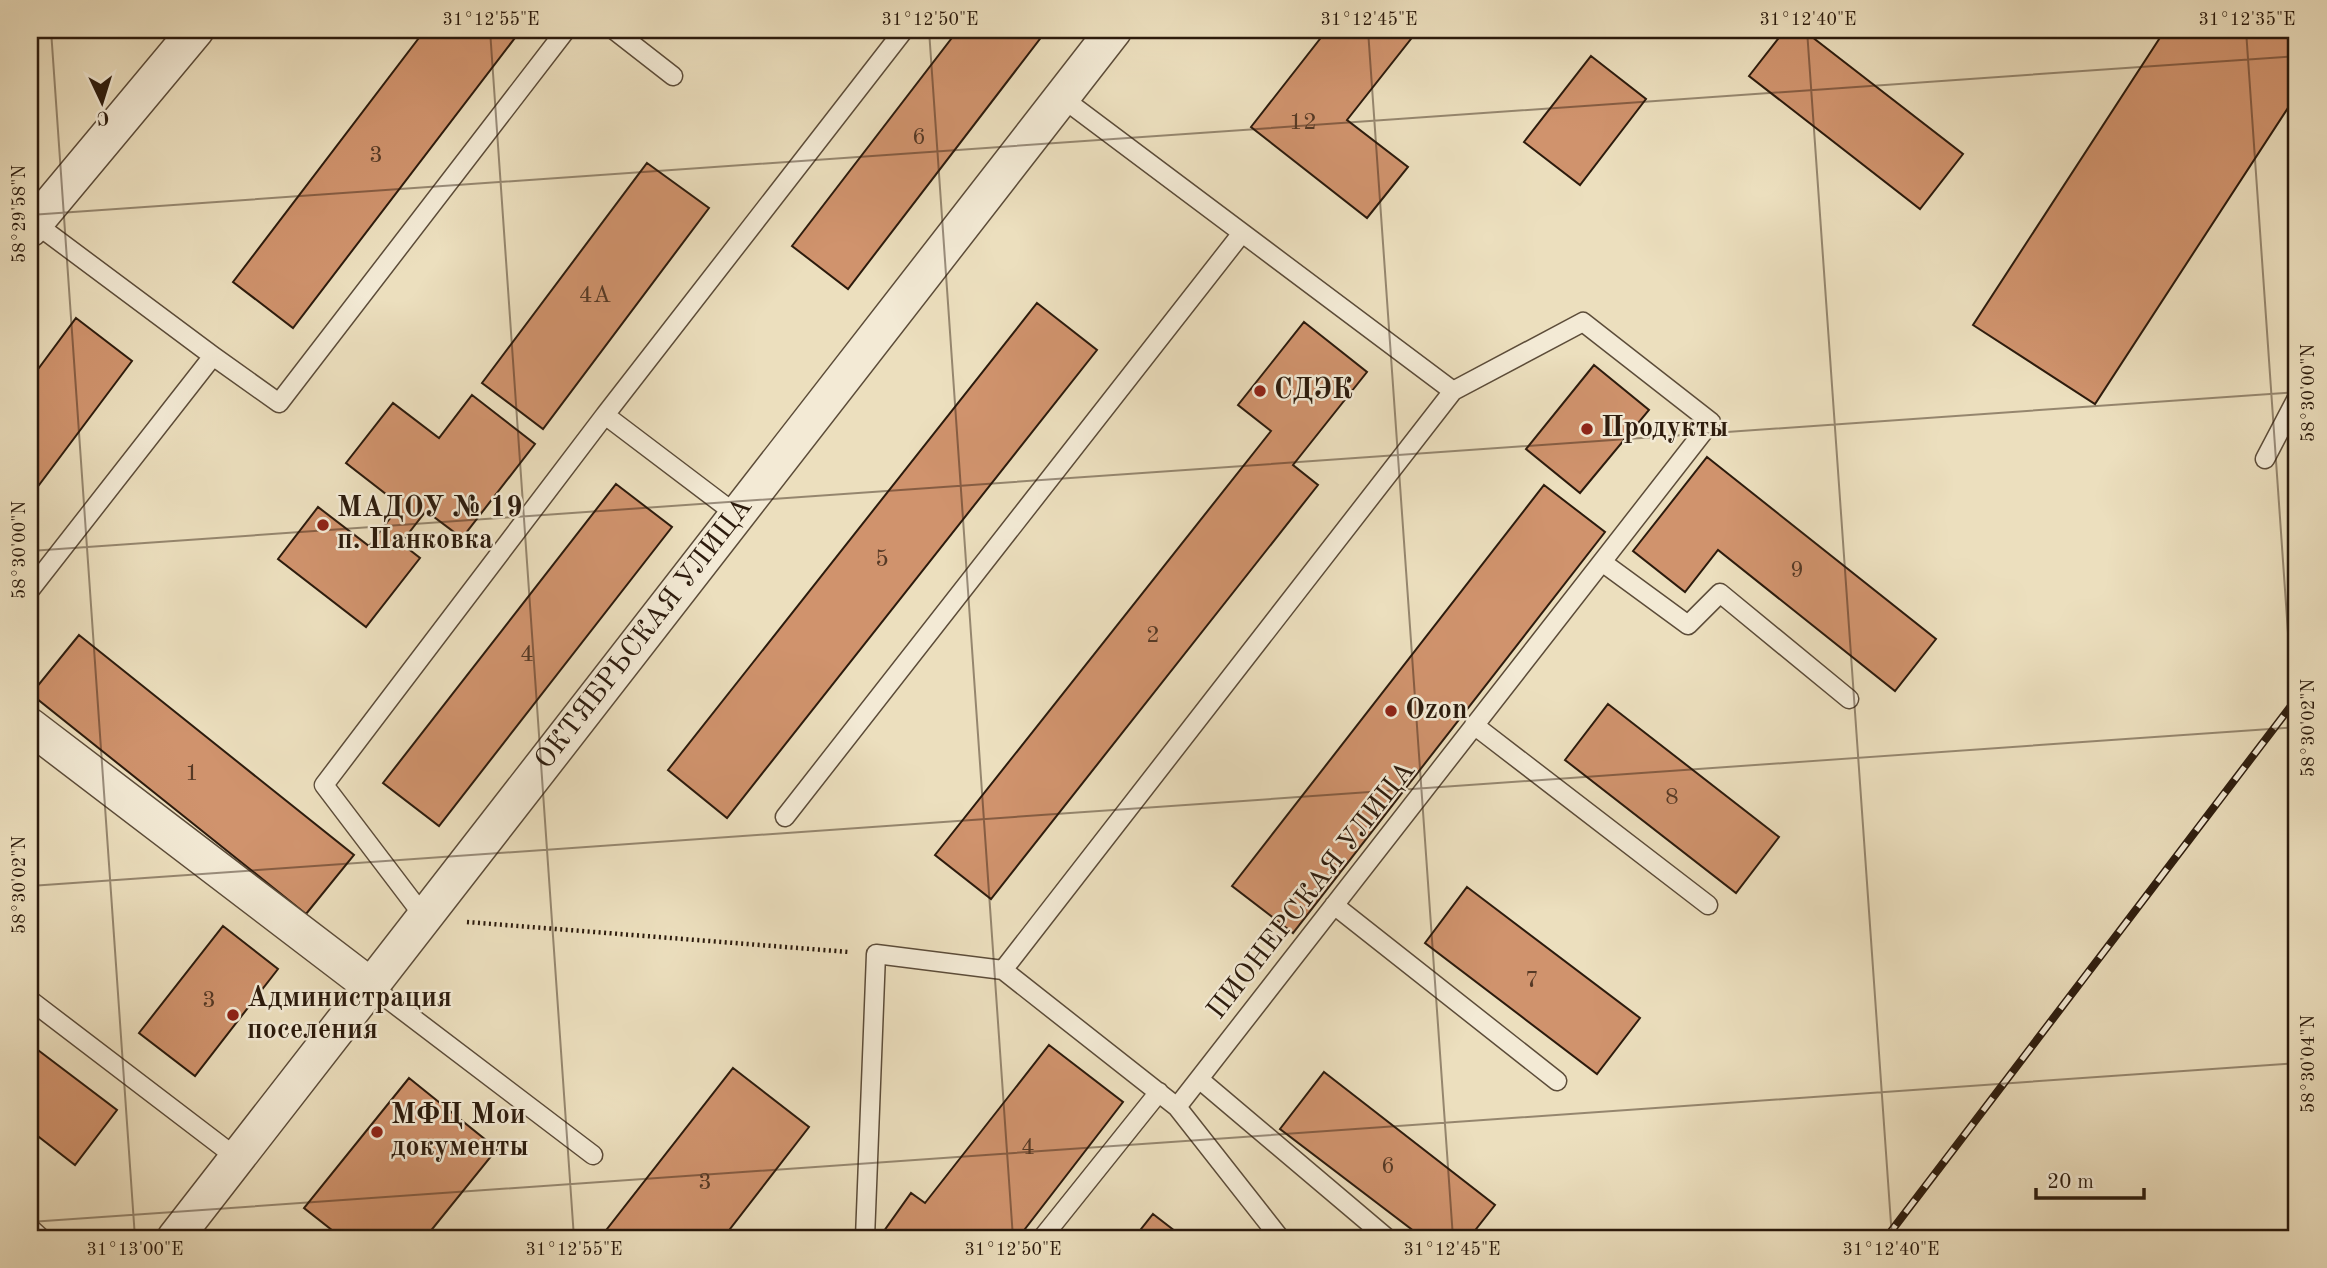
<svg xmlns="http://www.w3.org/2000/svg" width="2327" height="1268" viewBox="0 0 2327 1268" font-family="'Old Standard TT',serif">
<rect width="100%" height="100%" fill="#ecdfbe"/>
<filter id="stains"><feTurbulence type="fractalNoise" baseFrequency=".00286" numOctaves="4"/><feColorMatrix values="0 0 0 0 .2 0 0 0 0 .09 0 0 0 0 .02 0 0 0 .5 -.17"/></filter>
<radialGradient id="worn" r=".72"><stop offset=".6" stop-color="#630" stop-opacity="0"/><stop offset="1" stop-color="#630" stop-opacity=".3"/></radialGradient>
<path fill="#d0936d" stroke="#2c1b0d" stroke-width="2" d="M425,30H521L293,328L233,282Z
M958,30L1046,31L848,289L792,246Z
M1327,30H1418L1347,120L1408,167L1367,218L1251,127Z
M1785,30H1803L1963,154L1920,209L1749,76Z
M2165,30H2297V94L2095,404L1973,325Z
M1591,56L1646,99L1580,185L1524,142Z
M647,163L709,208L543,429L482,383Z
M1037,303L1097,350L727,818L668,770Z
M76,318L132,361L30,497V380Z
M1304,322L1367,372L1293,465L1318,485L991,899L935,855L1271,431L1238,405Z
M1594,365L1649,410L1580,493L1526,449Z
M472,395L535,444L462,538L426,511L401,543L420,558L366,627L278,559L318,507L369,546L400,505L346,463L393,403L439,438Z
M1707,457L1936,639L1895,691L1718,550L1685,592L1633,551Z
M616,484L672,527L439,826L383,783Z
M1544,485L1605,532L1293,933L1232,886Z
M79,635L354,855L306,914L31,694Z
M1608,704L1779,837L1736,893L1565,760Z
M1467,887L1640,1018L1597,1074L1425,943Z
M223,926L278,969L195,1076L139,1033Z
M30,1044L117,1110L75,1165L30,1130Z
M1049,1045L1123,1102L1018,1238H879L911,1193L925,1203Z
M733,1068L809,1127L723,1238H600Z
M1324,1072L1495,1205L1469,1238H1423L1280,1129Z
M409,1078L497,1149L425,1238H342L304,1208Z
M1153,1214L1184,1238H1134Z"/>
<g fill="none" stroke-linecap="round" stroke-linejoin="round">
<defs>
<path id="lane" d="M614,30L673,76
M32,221L213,356L279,403L566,30
M2265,459L2297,398
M737,515L605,415L904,30
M1602,562L1688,625L1720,593L1849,699
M30,590L213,356
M1474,725L1708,905
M785,817L1242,233
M1334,905L1557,1081
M425,918L324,785L605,415
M1003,970L1453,391L1061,97
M372,987L593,1155
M30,1000L237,1158
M1199,1079L1387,1238
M1177,1107L1711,422L1583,322L1453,391
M30,1228L41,1238
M865,1238L876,954L1003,970L1177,1107L1280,1238
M1042,1238L1159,1092"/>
<g id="street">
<path d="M30,229L196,30"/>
<path d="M30,726L372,987"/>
<path id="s1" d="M175,1238L1114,30"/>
</g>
</defs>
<use href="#lane" stroke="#5c4c39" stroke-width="21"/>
<use href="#street" stroke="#5c4c39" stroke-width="38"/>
<path stroke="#2c1b0d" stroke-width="4.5" stroke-dasharray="2 3.5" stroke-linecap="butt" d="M467,922L849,952"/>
<use href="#lane" stroke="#f3ead5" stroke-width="18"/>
<use href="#street" stroke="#f3ead5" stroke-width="35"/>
<defs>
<path id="rail" d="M1886,1238L2297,698"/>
</defs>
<use href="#rail" stroke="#2c1b0d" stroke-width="8"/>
<use href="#rail" stroke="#f3ead5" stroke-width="5" stroke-dasharray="16" stroke-linecap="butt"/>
</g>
<path fill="none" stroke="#2c1b0d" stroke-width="2" stroke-opacity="0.45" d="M51,30L135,1238M490,30L574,1238M929,30L1013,1238M1368,30L1453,1238M1807,30L1892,1238M2246,30L2297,762M30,215L2297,56M30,551L2297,392M30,886L2297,727M30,1222L2297,1063"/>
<g fill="#8f2418" stroke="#f3ead5" stroke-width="2.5">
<circle cx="1260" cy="391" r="7"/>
<circle cx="1587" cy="429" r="7"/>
<circle cx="323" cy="525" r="7"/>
<circle cx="1391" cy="711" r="7"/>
<circle cx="233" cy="1015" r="7"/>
<circle cx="377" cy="1132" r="7"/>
</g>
<g text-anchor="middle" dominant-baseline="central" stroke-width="5" stroke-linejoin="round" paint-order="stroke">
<g font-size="24" fill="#553925">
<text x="1303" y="123">12</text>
<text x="919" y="138">6</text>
<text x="376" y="156">3</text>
<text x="595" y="296">4А</text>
<text x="882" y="560">5</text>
<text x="1797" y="571">9</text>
<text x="1153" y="636">2</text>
<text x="527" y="655">4</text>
<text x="192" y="774">1</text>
<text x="1672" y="798">8</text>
<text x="1532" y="981">7</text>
<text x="209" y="1001">3</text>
<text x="1028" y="1148">4</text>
<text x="1388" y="1167">6</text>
<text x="705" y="1183">3</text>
</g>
<g font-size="28" font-weight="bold" fill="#2c1b0d" stroke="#f3ead5" text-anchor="start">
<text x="1274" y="391">СДЭК</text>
<text x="1601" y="429">Продукты</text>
<text x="337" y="509">МАДОУ № 19<tspan x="337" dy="32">п. Панковка</tspan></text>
<text x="1405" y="711">Ozon</text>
<text x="247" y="999">Администрация<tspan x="247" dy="32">поселения</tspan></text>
<text x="391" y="1116">МФЦ Мои<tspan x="391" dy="32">документы</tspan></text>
</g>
<g font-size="28" fill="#2c1b0d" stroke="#f3ead5">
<text stroke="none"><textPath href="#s1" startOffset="765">ОКТЯБРЬСКАЯ УЛИЦА</textPath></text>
<text transform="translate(1312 891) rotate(-52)">ПИОНЕРСКАЯ УЛИЦА</text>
</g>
</g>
<rect width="2327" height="1268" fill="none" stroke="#ecdfbe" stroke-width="77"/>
<g transform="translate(102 102) rotate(176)" stroke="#f3ead5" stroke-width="5" paint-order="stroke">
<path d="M0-5L12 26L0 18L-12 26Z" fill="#2c1b0d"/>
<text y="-10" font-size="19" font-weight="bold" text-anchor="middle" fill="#2c1b0d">С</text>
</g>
<path d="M2036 1188v10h108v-10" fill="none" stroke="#2c1b0d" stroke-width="3.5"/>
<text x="2047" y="1188" font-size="21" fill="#2c1b0d" stroke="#f3ead5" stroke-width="5" paint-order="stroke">20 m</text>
<rect x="38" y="38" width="2250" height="1192" fill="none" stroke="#2c1b0d" stroke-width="2.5"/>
<g font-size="18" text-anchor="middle" fill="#2c1b0d">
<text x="491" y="25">31°12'55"E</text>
<text x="930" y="25">31°12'50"E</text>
<text x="1369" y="25">31°12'45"E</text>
<text x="1808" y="25">31°12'40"E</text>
<text x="2247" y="25">31°12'35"E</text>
<text transform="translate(19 214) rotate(-90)" y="6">58°29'58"N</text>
<text transform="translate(2308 393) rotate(-90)" y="6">58°30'00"N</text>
<text transform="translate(19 550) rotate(-90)" y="6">58°30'00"N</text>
<text transform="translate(2308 728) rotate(-90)" y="6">58°30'02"N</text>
<text transform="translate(19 885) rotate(-90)" y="6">58°30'02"N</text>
<text transform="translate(2308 1064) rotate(-90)" y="6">58°30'04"N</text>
<text x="135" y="1255">31°13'00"E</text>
<text x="574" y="1255">31°12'55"E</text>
<text x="1013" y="1255">31°12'50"E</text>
<text x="1452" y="1255">31°12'45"E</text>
<text x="1891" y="1255">31°12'40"E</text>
</g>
<rect width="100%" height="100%" filter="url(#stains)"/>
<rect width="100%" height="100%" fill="url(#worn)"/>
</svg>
